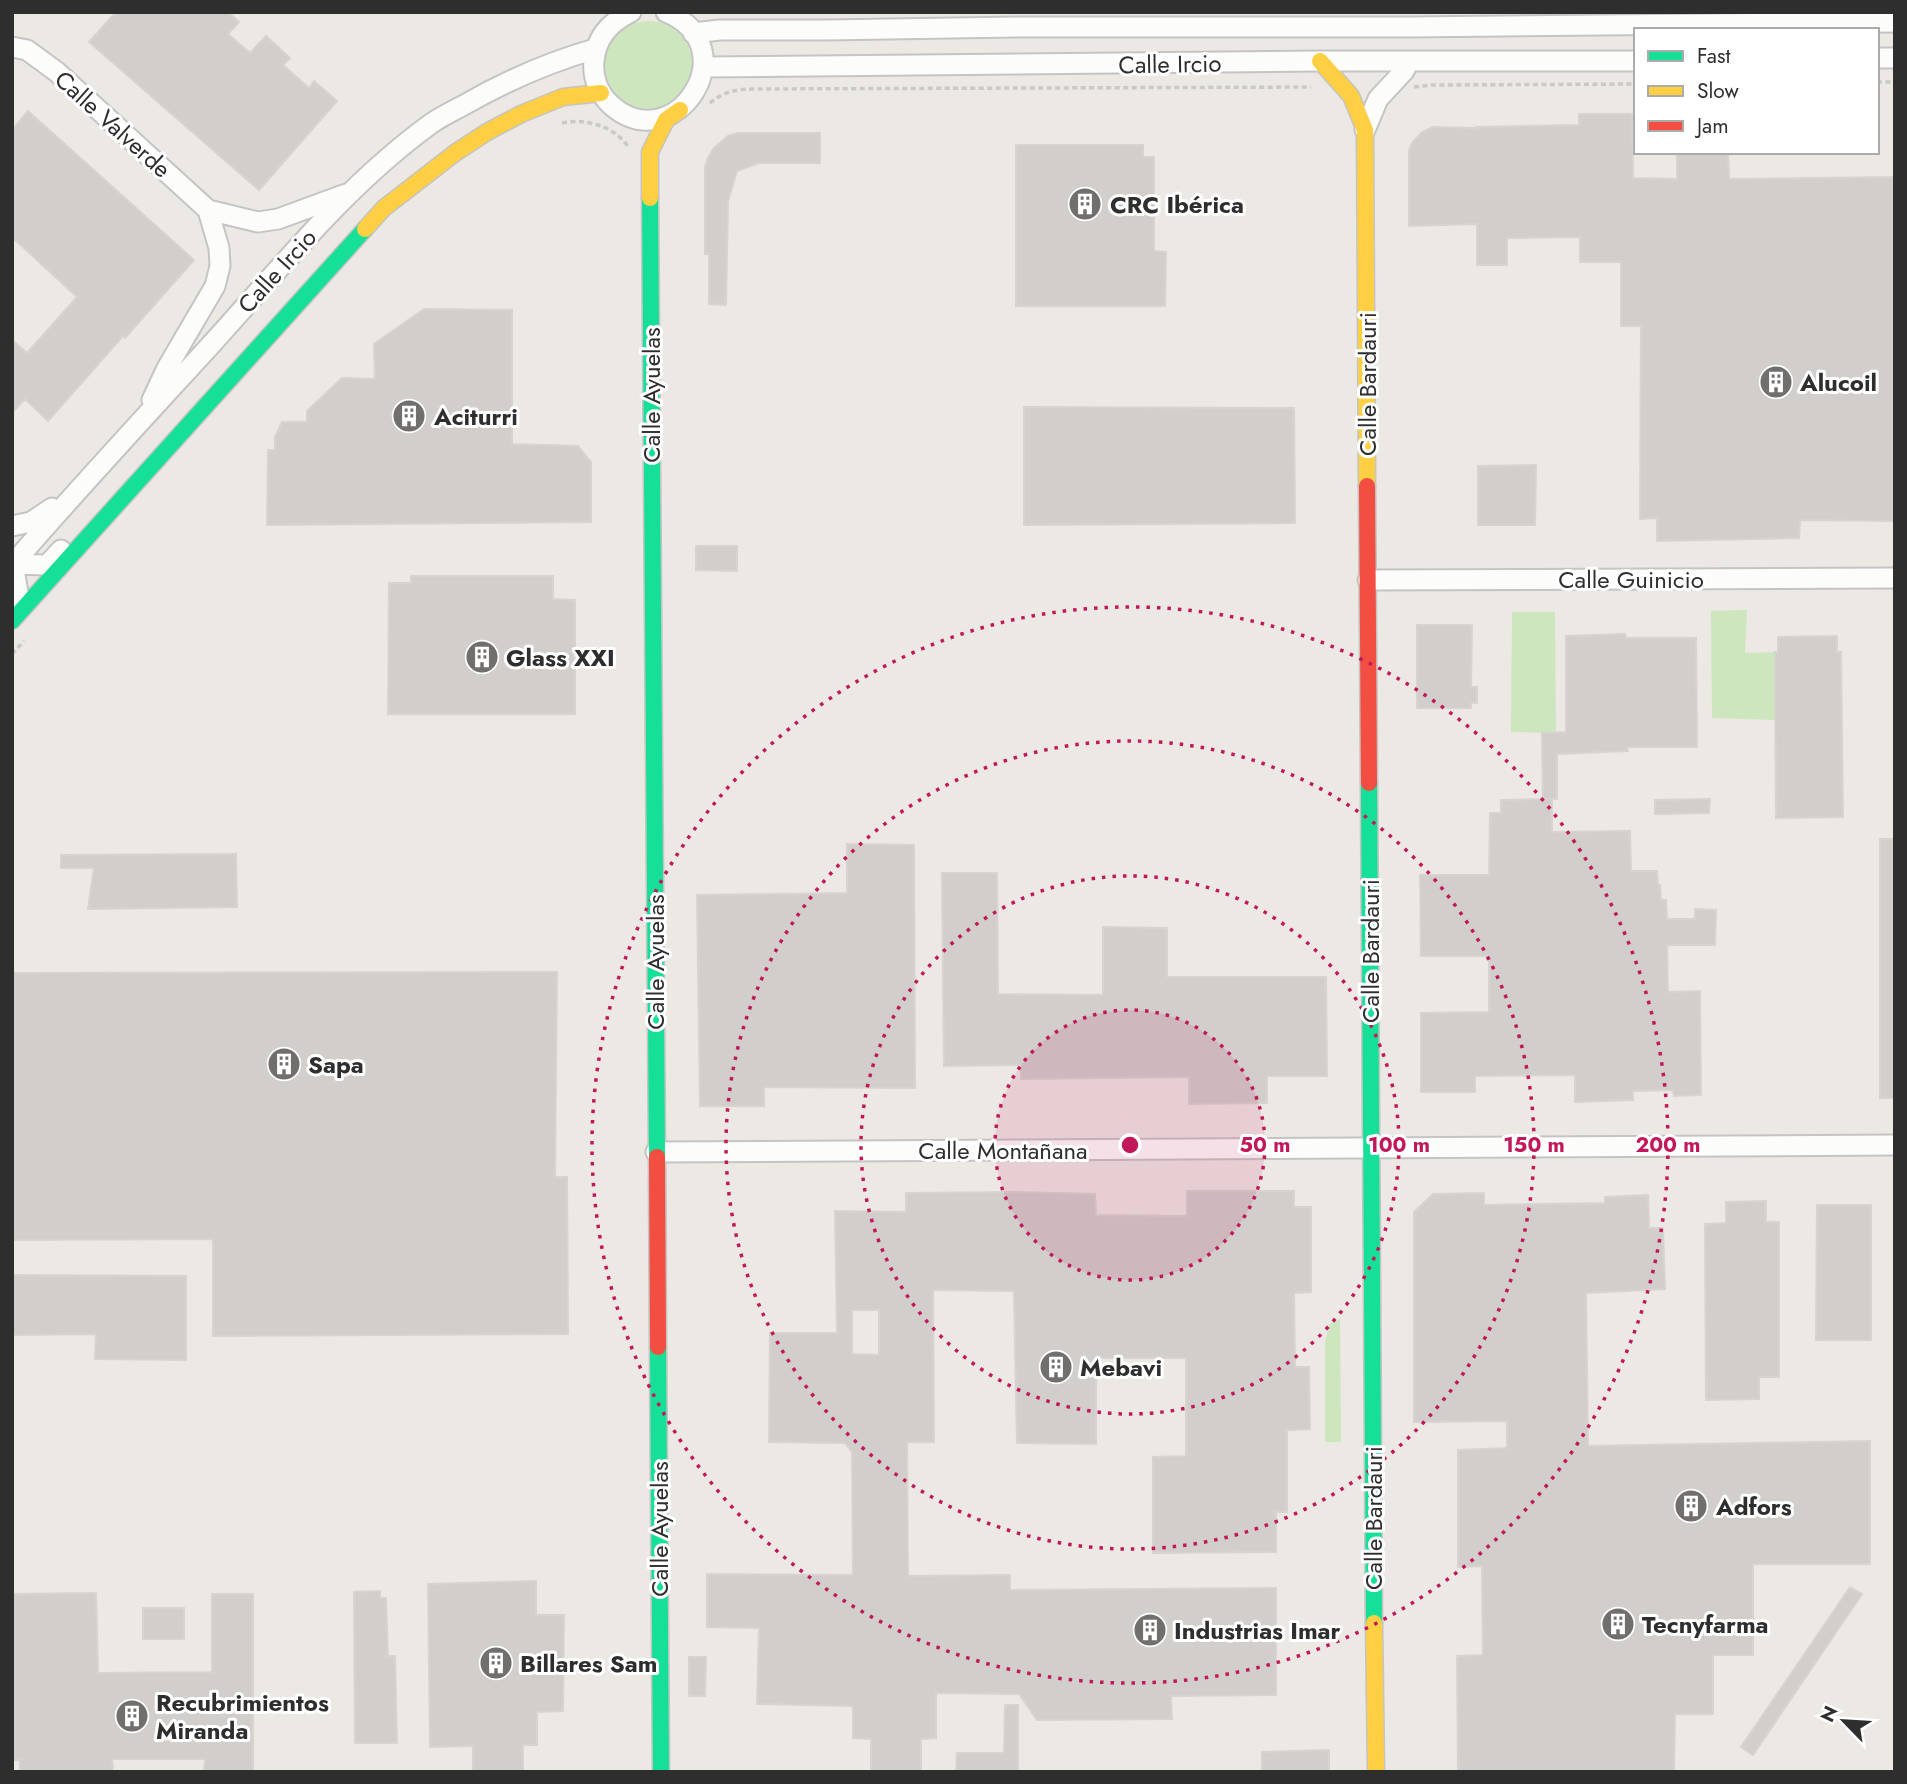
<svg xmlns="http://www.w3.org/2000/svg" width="1907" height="1784" viewBox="0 0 1907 1784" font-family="Jost,sans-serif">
<rect width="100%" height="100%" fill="#ece8e4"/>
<path fill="#cee6be" d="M605 65a44 44 0 1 1 88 0a44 44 0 1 1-88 0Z
M1747,610L1745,653L1775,652V720L1712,718L1711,611Z
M1512,612H1555L1556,733L1511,732Z
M1340,1319L1341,1442H1325V1342L1330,1324Z"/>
<path fill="#d1cecb" stroke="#d7d4d0" stroke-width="2" fill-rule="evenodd" d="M116,12H228L239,22L228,34L250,53L266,36L290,58L283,65L309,88L314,81L337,101L259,190L89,42Z
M28,111L194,260L125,338L123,336L48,421L25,399L12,413V340L27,353L77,297L12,237V130Z
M1579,114H1632L1633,178L1677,179V153L1728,154L1729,179L1895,177V521L1800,520L1799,538L1657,541V518L1640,519L1641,326H1621V262H1580V237L1507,238V265H1477V224L1409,226V151L1412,143L1422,132L1433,127L1476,128V127L1579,125Z
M738,133H820V163H759L737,171L728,201L726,305L709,304V254H705V167L708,158L714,148L728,136Z
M1016,145H1143V157H1154V251L1166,252L1165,306H1016Z
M424,309L512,310V444L578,446L591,462V522L267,525L268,450H275V437L282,422H307V411L342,378L375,379L374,344Z
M1024,407L1294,408L1295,523L1024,525Z
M1536,465L1535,525H1478V466Z
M696,546H737V571L696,570Z
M411,576H553V599L575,600V714H388L389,583H411Z
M1417,625H1472L1471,687H1477V703H1471V708H1417Z
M1625,634L1626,638H1696L1697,747H1627L1628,751L1557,754V799H1543L1542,733L1566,732V636Z
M1837,636V652H1841L1843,817L1776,818L1775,652L1778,653V637Z
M1552,799V832L1630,831L1631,871H1657L1658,885H1660L1661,900H1666L1667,919H1695V909L1716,910L1715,945H1667L1668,992L1700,991L1701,1095L1674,1096L1673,1090L1633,1091V1100L1575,1102V1075L1475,1076V1092H1421V1013L1489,1012V956H1421L1420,875H1489L1490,813H1501V800Z
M1710,799L1709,813L1655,814V800Z
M1880,839H1895V1098H1880Z
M847,844L914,845L915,1088L764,1087V1106H700L697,895L847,893Z
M236,854L237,907L88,909L94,868H61V855Z
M942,873H997L998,994L1103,995V927L1167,928V977H1326L1327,1076H1267V1103L1189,1104V1077L1021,1079V1065L944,1066Z
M557,972L555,1177H567L568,1334L213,1336V1239L12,1240V973Z
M1187,1191H1294V1207H1311V1292L1294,1293L1295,1367H1309L1310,1429L1287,1430V1512H1276V1552L1153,1553V1457L1186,1456V1358H1096V1444L1017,1443L1014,1291L933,1290L934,1442H907L908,1576L1010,1575V1590L1276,1588V1695L1171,1696L1172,1719L1037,1720L1019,1694L936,1693V1738L921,1739V1772H871V1739L853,1738V1706L757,1704L759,1628L707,1627V1574L853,1575L852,1452L845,1443L769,1442L770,1333H837L835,1211L906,1212V1193L1014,1192L1095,1194L1096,1215L1187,1216ZM852,1310H879V1355L852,1354Z
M1484,1193V1205L1605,1203V1197L1648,1195L1649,1228H1663L1665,1289L1586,1293L1588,1446L1870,1441V1564H1753V1655H1713V1714H1675L1674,1772H1458L1457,1656L1483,1655L1482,1566L1458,1567V1450L1507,1448V1421L1414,1422V1212L1433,1194Z
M1766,1201V1222H1779V1377H1759V1399L1706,1400L1705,1224L1726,1223V1202Z
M1817,1205H1871V1340H1816Z
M12,1275L186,1276V1360L95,1359L96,1334L12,1335Z
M536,1581V1615H564L563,1711L537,1712V1745H523V1772H473V1746L430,1747L428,1584Z
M1850,1587L1862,1594L1753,1755L1741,1747Z
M380,1591V1598H386L388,1656H395L397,1743H355L354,1592Z
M96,1593L98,1673L212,1672V1594H253V1772H204L205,1759H112L113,1772H20V1760H12V1594Z
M143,1608H184V1639H143Z
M689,1657H706L705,1696H689Z
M1005,1705H1018V1772H956L957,1753H1004Z
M1329,1750V1772H1262V1752Z"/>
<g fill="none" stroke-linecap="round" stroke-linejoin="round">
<defs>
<path id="street" d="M631,12C610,22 596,38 594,61C592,77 599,94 611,105C674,161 750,47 666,12
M693,33L720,30H825L1017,27H1410L1895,22
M12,47L27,50L57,72L208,210L258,222L278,219L346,194
M1877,58H1895
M703,67L1320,61H1636
M1365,130L1378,99L1404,71L1409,62
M152,400L167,368L215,286L220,266L219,248L208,210
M12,526L31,522L52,508
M13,564L47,565L61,550
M12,565C76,491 142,420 208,348C279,270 346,185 432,123C442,116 453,111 464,105C506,81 549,62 595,49
M1368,580L1895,578
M12,605L19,598L13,564
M656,1152L1895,1145"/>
<path id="fast" d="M650,198L657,1157
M12,621L365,229
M1369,783L1374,1623
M658,1347L661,1772"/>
<path id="slow" d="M1320,61L1351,96L1365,130L1367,486
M650,198V152L666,120L680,110
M365,229L384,208L455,153L487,132L521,114L563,97L601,93
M1374,1623L1376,1772"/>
<path id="jam" d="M1367,486L1369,783
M657,1157L658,1347"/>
</defs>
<use href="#street" stroke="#c5c4c5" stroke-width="23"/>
<use href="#fast" stroke="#c5c4c5" stroke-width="19"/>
<use href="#slow" stroke="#c5c4c5" stroke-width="19"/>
<use href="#jam" stroke="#c5c4c5" stroke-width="19"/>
<path stroke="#c9c9c8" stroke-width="3.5" stroke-dasharray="5 3.5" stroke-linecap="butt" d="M1877,82H1895
M1414,87L1432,85L1636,84
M710,103C725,90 740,89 759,89L1311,87
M562,123C586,118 615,126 629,148
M12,654L24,641"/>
<use href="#street" stroke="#fcfcfb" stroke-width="19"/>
<use href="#fast" stroke="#16e098" stroke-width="16"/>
<use href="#slow" stroke="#ffcf43" stroke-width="16"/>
<use href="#jam" stroke="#f24e42" stroke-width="16"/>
</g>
<circle cx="1130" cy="1145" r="135" fill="#c2185b" fill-opacity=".12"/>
<g fill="none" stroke="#c2185b" stroke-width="3.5" stroke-dasharray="3.5 7">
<circle cx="1130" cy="1145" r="135"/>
<circle cx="1130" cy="1145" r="269"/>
<circle cx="1130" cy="1145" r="404"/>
<circle cx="1130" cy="1145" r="538"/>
</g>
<defs>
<symbol id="building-disc" viewBox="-11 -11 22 22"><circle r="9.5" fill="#706f6e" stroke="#fff"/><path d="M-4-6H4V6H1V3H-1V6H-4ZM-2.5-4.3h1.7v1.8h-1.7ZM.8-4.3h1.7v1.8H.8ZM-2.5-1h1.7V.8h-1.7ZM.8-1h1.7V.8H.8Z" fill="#fff"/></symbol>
</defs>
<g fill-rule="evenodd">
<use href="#building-disc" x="1066" y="185" width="38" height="38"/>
<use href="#building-disc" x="1757" y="363" width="38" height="38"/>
<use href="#building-disc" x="390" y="397" width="38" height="38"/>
<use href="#building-disc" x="463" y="638" width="38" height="38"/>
<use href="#building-disc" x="265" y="1045" width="38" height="38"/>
<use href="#building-disc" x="1037" y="1348" width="38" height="38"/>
<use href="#building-disc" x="1672" y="1487" width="38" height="38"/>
<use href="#building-disc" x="1599" y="1605" width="38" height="38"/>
<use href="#building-disc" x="1131" y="1611" width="38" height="38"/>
<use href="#building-disc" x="477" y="1644" width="38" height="38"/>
<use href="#building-disc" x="113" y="1697" width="38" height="38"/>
</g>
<g text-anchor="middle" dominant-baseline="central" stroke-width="6" stroke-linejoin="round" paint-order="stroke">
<g font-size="24" fill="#2e2e2e" stroke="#fff">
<text transform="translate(1170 64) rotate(-1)">Calle Ircio</text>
<text transform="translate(113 124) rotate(42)">Calle Valverde</text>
<text transform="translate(277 271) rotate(-48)">Calle Ircio</text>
<text transform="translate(1367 384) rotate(-90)">Calle Bardauri</text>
<text transform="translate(651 395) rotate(-90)">Calle Ayuelas</text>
<text x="1631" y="579">Calle Guinicio</text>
<text transform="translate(1370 951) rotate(-90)">Calle Bardauri</text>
<text transform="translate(655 962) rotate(-90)">Calle Ayuelas</text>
<text x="1003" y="1150">Calle Montañana</text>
<text transform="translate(1373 1518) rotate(-90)">Calle Bardauri</text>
<text transform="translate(659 1529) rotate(-90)">Calle Ayuelas</text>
</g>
<g font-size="24" font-weight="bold" fill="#2e2e2e" stroke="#fff" text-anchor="start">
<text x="1110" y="204">CRC Ibérica</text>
<text x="1800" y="382">Alucoil</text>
<text x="434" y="416">Aciturri</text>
<text x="506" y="657">Glass XXI</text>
<text x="308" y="1064">Sapa</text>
<text x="1080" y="1367">Mebavi</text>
<text x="1716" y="1506">Adfors</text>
<text x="1642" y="1624">Tecnyfarma</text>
<text x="1174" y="1630">Industrias Imar</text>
<text x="520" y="1663">Billares Sam</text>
<text x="156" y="1702">Recubrimientos<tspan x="156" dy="28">Miranda</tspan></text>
</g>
</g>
<circle cx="1130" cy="1145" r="10" fill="#c2185b" stroke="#fff" stroke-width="3.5"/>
<g font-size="21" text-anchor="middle" font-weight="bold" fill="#c2185b" stroke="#fff" stroke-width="6" stroke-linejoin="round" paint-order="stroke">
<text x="1265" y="1152">50 m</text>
<text x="1399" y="1152">100 m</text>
<text x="1534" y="1152">150 m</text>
<text x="1668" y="1152">200 m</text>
</g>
<rect width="1907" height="1784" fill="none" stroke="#2e2e2e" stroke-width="28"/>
<rect x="1634" y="28" width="245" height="126" fill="#ffffff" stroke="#ababab" stroke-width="2"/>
<rect x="1648" y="51" width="35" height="10" fill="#16e098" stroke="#ababab" stroke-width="2"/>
<text x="1697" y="63" font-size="21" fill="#2e2e2e">Fast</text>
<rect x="1648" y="86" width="35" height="10" fill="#ffcf43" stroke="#ababab" stroke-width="2"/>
<text x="1697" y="98" font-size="21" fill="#2e2e2e">Slow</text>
<rect x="1648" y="121" width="35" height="10" fill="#f24e42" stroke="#ababab" stroke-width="2"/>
<text x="1697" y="133" font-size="21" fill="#2e2e2e">Jam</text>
<g transform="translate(1844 1721) rotate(295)" stroke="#ffffff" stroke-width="5" paint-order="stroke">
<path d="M0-5L12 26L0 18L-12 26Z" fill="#2e2e2e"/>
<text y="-10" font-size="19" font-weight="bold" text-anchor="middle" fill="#2e2e2e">N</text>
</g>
</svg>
